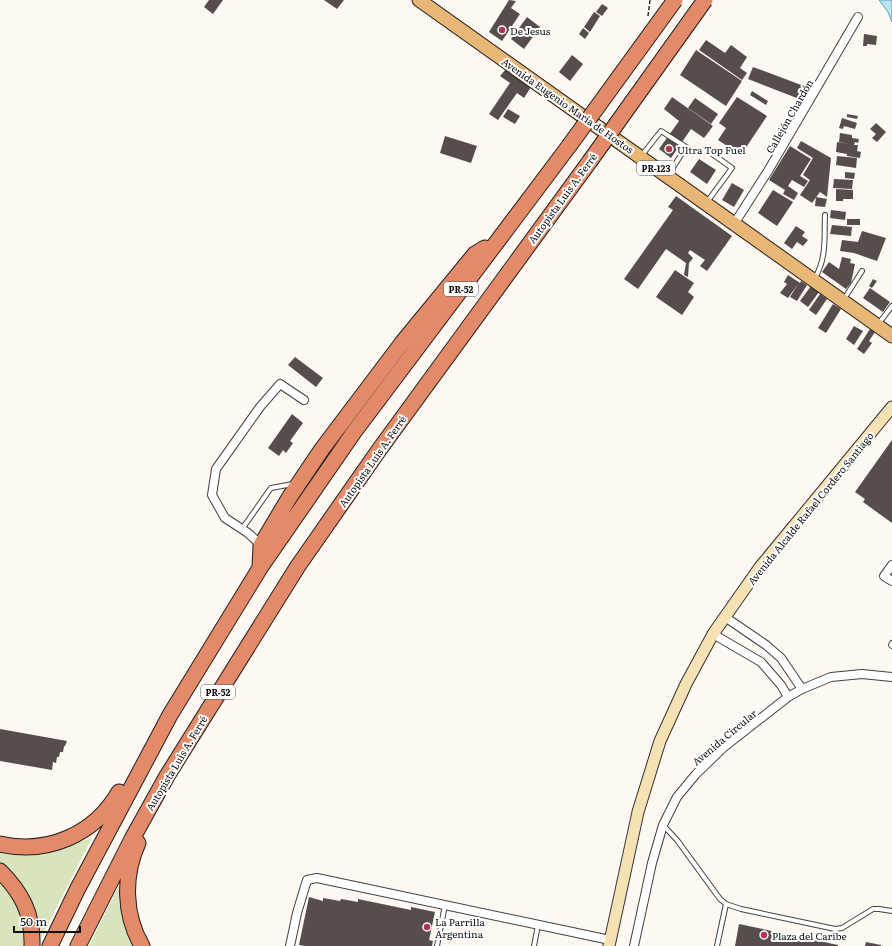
<svg xmlns="http://www.w3.org/2000/svg" width="892" height="946" viewBox="0 0 892 946" font-family="Literata,serif">
<rect width="100%" height="100%" fill="#fdf8f1"/>
<path fill="#d9e4be" d="M92,838L37,946L0,865V850H54Z
M124,875L136,946H89Z
M0,880L21,910L28,946H0Z"/>
<path fill="#bbe5ef" stroke="#4ba5bd" d="M879,0H892V22L888,12Z"/>
<path fill="#554e4c" d="M209,0H223L213,14L204,7Z
M324,0H344L337,9Z
M509,0L516,1L511,8L520,14L502,41L489,32Z
M602,4L608,8L602,16L596,12Z
M594,12L600,16L590,32L584,27Z
M527,17L540,27L524,49L511,39Z
M583,28L589,33L585,39L579,34Z
M864,34L877,36L876,45L867,44V46H863Z
M706,40L725,53L731,45L747,57L740,68L747,73L742,80L699,50Z
M696,50L742,81L726,106L680,75Z
M572,55L583,64L570,81L559,72Z
M753,67L812,89L807,102L748,79Z
M506,69L531,87L524,98L517,93L498,120L489,114L510,83L500,76Z
M752,91L768,101L766,105L750,95Z
M672,97L713,126L704,138L691,129L671,158L659,149L679,121L664,109Z
M737,97L767,116L741,155L718,140L734,116L726,128L719,123Z
M695,98L718,114L711,124L688,108Z
M508,109L520,116L515,124L503,117Z
M847,114L858,116L857,119L847,117Z
M842,118L857,123L855,129L844,126L843,129L839,128Z
M876,123L886,132L877,142L872,138L876,134L870,129Z
M781,129L788,133L775,156L768,151Z
M840,133L852,135V138L859,139L858,143L855,142L854,145H858L857,151L861,152L860,158L847,156V154L836,152L837,142L849,144L839,142Z
M445,136L477,146L471,163L440,153Z
M801,141L831,158L827,197L820,192L812,203L800,195L810,180L803,175L813,158L797,148Z
M790,146L811,159L800,176L808,181L804,187L792,180L788,186L798,193L794,200L783,194L785,190L769,180Z
M837,156L857,158L856,168L836,165Z
M699,159L716,170L707,184L690,172Z
M845,172L855,173L854,179L845,178Z
M834,179L853,180L852,189L833,188Z
M732,183L744,190L734,207L722,200Z
M836,189L853,190V199H843V201H836Z
M773,190L793,202L777,226L758,213Z
M676,196L732,236L707,271L700,266L705,260L690,250L688,253L693,258L689,263L688,277L684,275L686,263L666,249L638,289L624,279L673,210L668,207Z
M816,197L827,199L825,207L815,206Z
M831,210L846,212L845,220L830,218Z
M847,219H860V225H847Z
M832,225L852,227L851,236L830,234Z
M796,226L805,232L802,236L808,240L803,246L797,242L792,249L784,243Z
M862,231L886,238L877,261L854,253L840,251L842,240L858,242Z
M842,257L851,259L850,263L855,264L851,283L846,289L822,272L829,262L839,269Z
M675,270L694,283L688,292L694,297L682,315L656,297Z
M788,275L800,283L801,281L807,285L797,301L790,297L798,284L788,298L780,293L787,284L784,282Z
M873,279L877,281L872,288L869,286Z
M811,286L819,292L808,307L800,301Z
M870,288L890,302L883,312L863,298Z
M820,294L827,299L816,315L809,310Z
M833,304L841,309L826,333L818,328Z
M854,326L863,331L854,345L846,339Z
M870,329L875,332L869,341L872,343L864,354L857,349Z
M295,357L323,378L316,387L288,365Z
M292,414L303,423L290,441L293,443L286,453L283,450L279,456L268,448Z
M892,440V523L863,502L865,499L855,492Z
M0,729L67,741L65,746H64L63,752H60L59,757H57L56,763L53,762L52,770L0,761Z
M309,897L323,901V898L340,901L341,899L358,902V899L411,910V907L435,912L429,940L433,941L432,946H305L299,945Z
M739,924L838,945V946H735Z
M866,942L881,945V946H865Z"/>
<g fill="none" stroke-linecap="round" stroke-linejoin="round">
<defs>
<path id="lane" d="M642,155L661,131L686,147L669,174
M707,202L732,168L711,153
M815,278C827,257 824,238 825,215
M844,299L862,271
M879,323L892,306
M242,529L271,488L293,484
M892,643L891,645L892,646
M663,825L677,840L720,899L726,904L741,909L835,929L842,928L873,909H879L892,911
M437,946L445,905
M534,946L538,925
M717,946L726,904"/>
<path id="street" d="M734,224L768,171L858,17
M261,545L248,533L225,518L212,495L216,469L260,407L280,384L304,400
M892,565L884,576L892,581
M725,617L766,645L781,658L802,689
M713,634L761,662L781,685L788,697
M290,946L297,913L307,880L317,878L610,940
M634,946L652,863L663,825L677,797L696,774L724,747L788,697L802,689L831,677L862,674L892,677"/>
<path id="secondary" d="M609,946L638,812L660,741L686,684L713,634L760,567L892,407"/>
<path id="primary" d="M419,0L892,336"/>
<path id="highway" d="M260,567L261,545L289,498L322,449L402,343L475,254L485,248
M138,843C123,876 124,915 142,946
M0,844C48,855 95,834 119,792
M0,871C22,893 33,914 32,946
M50,946L77,890L170,715L260,568L354,432L569,146
M78,946L132,839L167,776L298,566L379,450L590,161"/>
</defs>
<use href="#lane" stroke="#414141" stroke-width="6"/>
<use href="#street" stroke="#414141" stroke-width="10"/>
<use href="#secondary" stroke="#303030" stroke-width="13"/>
<use href="#primary" stroke="#1f1f1f" stroke-width="15"/>
<use href="#highway" stroke="#1f1f1f" stroke-width="17"/>
<path stroke="#303030" stroke-width="1.5" stroke-dasharray="4 2" stroke-linecap="butt" d="M648,16L650,0"/>
<use href="#lane" stroke="#fff" stroke-width="4"/>
<use href="#street" stroke="#fff" stroke-width="8"/>
<use href="#secondary" stroke="#f5e2b4" stroke-width="11"/>
<use href="#primary" stroke="#e8b776" stroke-width="13"/>
<use href="#highway" stroke="#e38a69" stroke-width="15"/>
<defs>
<path id="highway-bridge" d="M569,146L675,0
M590,161L705,0"/>
</defs>
<use href="#highway-bridge" stroke="#1f1f1f" stroke-width="17" stroke-linecap="butt"/>
<use href="#highway-bridge" stroke="#e38a69" stroke-width="15"/>
</g>
<g fill="#ae3652" stroke="#fff" stroke-width="1.5">
<circle cx="502" cy="30" r="4"/>
<circle cx="669" cy="149" r="4"/>
<circle cx="427" cy="927" r="4"/>
<circle cx="764" cy="935" r="4"/>
</g>
<g text-anchor="middle" dominant-baseline="central" stroke-width="4" stroke-linejoin="round" paint-order="stroke">
<g fill="#fff" stroke="#565656" stroke-width="1">
<rect x="637" y="161" width="38" height="14" rx="3"/>
<rect x="444" y="282" width="34" height="14" rx="3"/>
<rect x="201" y="685" width="34" height="14" rx="3"/>
</g>
<g font-size="9" font-weight="bold" fill="#0e0e0e">
<text x="656" y="168">PR-123</text>
<text x="461" y="289">PR-52</text>
<text x="218" y="692">PR-52</text>
</g>
<g font-size="10" fill="#0e0e0e" stroke="#fff" text-anchor="start">
<text x="510" y="30">De Jesus</text>
<text x="677" y="149">Ultra Top Fuel</text>
<text x="435" y="921">La Parrilla<tspan x="435" dy="12">Argentina</tspan></text>
<text x="772" y="935">Plaza del Caribe</text>
</g>
<g font-size="10" fill="#0e0e0e" stroke="#fff">
<text transform="translate(568 105) rotate(35)">Avenida Eugenio María de Hostos</text>
<text transform="translate(789 116) rotate(-60)">Callejón Chardón</text>
<text transform="translate(562 198) rotate(-54)">Autopista Luis A. Ferré</text>
<text transform="translate(372 461) rotate(-55)">Autopista Luis A. Ferré</text>
<text transform="translate(810 508) rotate(-51)">Avenida Alcalde Rafael Cordero Santiago</text>
<text transform="translate(724 737) rotate(-40)">Avenida Circular</text>
<text transform="translate(176 763) rotate(-59)">Autopista Luis A. Ferré</text>
</g>
</g>
<path d="M14 926v6h66v-6" fill="none" stroke="#0e0e0e" stroke-width="2"/>
<text x="20" y="926" font-size="12" fill="#0e0e0e" stroke="#ffffff" stroke-width="3" paint-order="stroke">50 m</text>
</svg>
